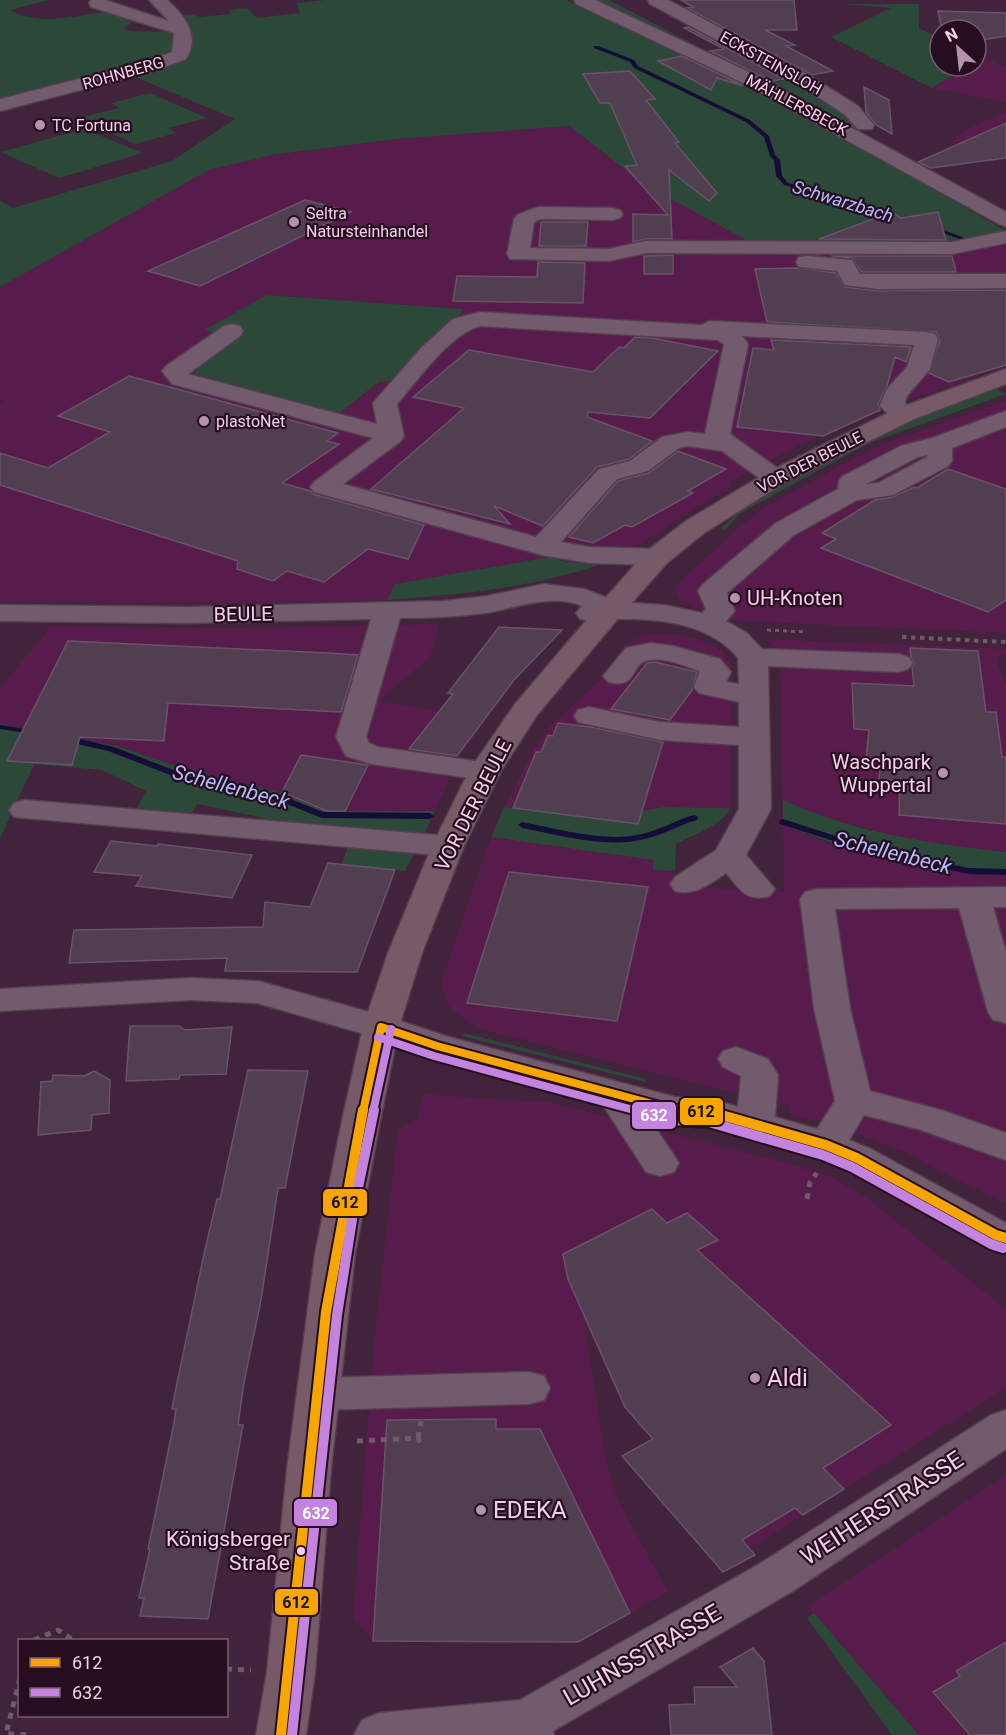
<svg xmlns="http://www.w3.org/2000/svg" width="1006" height="1735" viewBox="0 0 1006 1735" font-family="Roboto,sans-serif">
<rect width="100%" height="100%" fill="#41233b"/>
<path fill="#571c4b" fill-rule="evenodd" d="M982,57L1006,67V102L932,88L967,66H976V61Z
M1006,112V157L951,141L965,130Z
M569,126L645,185L748,241L689,240L697,252L954,255L1006,245V366L911,399L805,442L730,482L731,488L721,494L688,513L636,547L598,565L567,562L549,557L396,584L387,600L253,603L0,602V404L4,401L0,400V287L209,170L272,155L397,139ZM268,295L463,309L460,315L417,354L338,414L195,374V371L235,339L205,330Z
M1006,400V633L739,621L697,609L679,600L676,594V587L687,575L749,519L765,507L873,448Z
M439,624L430,657L378,702L415,706L484,721L459,757L435,811H326L276,791L193,772L118,746L0,724V687L46,633L49,626L223,628Z
M655,633L680,635L709,643L721,650L732,665L730,808L663,807L642,811L637,824L504,807L535,747L549,727L597,683L629,643L635,639Z
M766,639L1006,649V654H1001L996,661L1006,683V852L945,846L891,835L815,814L783,800L780,665L777,652Z
M783,825L826,842L868,853L975,875H1006V1203L951,1177L908,1153L837,1126L789,1114V1106L482,1029L467,1022L448,1005L443,992L442,979L491,837L654,860L675,870L676,886L784,892Z
M423,1094L553,1103L784,1162L831,1177L866,1197L1006,1309V1388L750,1548L625,1409L584,1321L606,1462L618,1500L668,1592L576,1642L374,1641L353,1620L374,1343L398,1130L418,1118Z
M1006,1475V1735H919L808,1606Z"/>
<path fill="#2b4839" d="M0,0H50L10,10C39,27 75,15 106,12H116L138,19L123,28L130,31L176,32L174,54L0,104Z
M325,0H566L726,76L854,144L1006,231L944,243L748,241L645,185L569,126L397,139L272,155L209,170L0,287V201L13,208L172,161L235,119L128,74L189,54L192,46L183,15L194,14L199,17L230,14L229,10L247,8L257,18L300,13L297,3Z
M590,0H609L738,67L776,82L795,78L845,113L860,128H848Z
M844,4H919V28L940,38V66H967L932,88L831,37L891,8Z
M150,93L207,118L168,128L176,133L135,144L79,118L119,108L111,103Z
M84,129L143,153L59,178L0,152Z
M267,295L463,309L460,315L417,353L420,356L390,381L379,382L338,414L195,374V371L235,339L204,330Z
M995,388L1006,394L869,443L755,505L741,513L725,530L721,528C743,506 770,493 797,477C861,441 926,412 995,388Z
M550,557L567,562L598,565C531,588 458,595 387,600L395,584Z
M0,724L118,746L193,772L276,791L326,811H435L422,840L300,826L197,804L189,820L134,814L146,791L102,770L34,764L0,839Z
M783,800C853,832 930,844 1006,852V875C935,875 850,851 783,825Z
M504,807L637,824L642,811L663,807L730,808C725,824 691,836 676,844L675,871L653,870V860L491,837Z
M348,846L416,850L405,871L342,864Z
M464,1033L647,1079L645,1082L461,1036Z
M814,1613L919,1735H892L807,1618Z"/>
<g fill="none" stroke-linecap="round" stroke-linejoin="round">
<path fill="#130d37" fill-rule="evenodd" d="M594,46H598L634,60L638,66L750,120L769,136L775,155L780,160L782,176L788,183L844,198L900,218L895,219L840,200L784,185L776,176L774,160L770,156L764,137L746,122L634,68L630,62L594,48Z
M932,227H936L967,239L962,240L932,229Z
M0,725L33,730L37,732L33,734L0,729Z
M67,736L114,747L191,777L285,797L323,812L430,813L434,816L430,819L322,818L279,801L186,781L108,751L64,741L63,739L64,737Z
M694,815L697,816L698,818L697,820C679,825 663,835 645,839C605,849 561,835 522,828L518,825L522,822C558,829 605,843 642,834C660,830 676,820 694,815Z
M783,819L876,849L969,868L1006,869V875L969,874L874,854L780,824L779,822L780,820Z"/>
</g>
<path fill="#523e51" stroke="#6a536a" stroke-width="1.5" d="M681,0H794L797,30H765L795,45L786,46L833,71L812,75L687,8L693,7Z
M938,11L1006,13V36L976,41V30H942Z
M688,27L784,79L771,81L710,51L724,49L684,28Z
M682,56L738,83L743,86L717,78L711,90L658,61Z
M630,71L655,99L646,100L679,142L675,143L717,193L709,201L669,170L672,239H646L633,242V214L668,215L625,166L637,165L610,103H600L583,74Z
M864,87L889,100L892,134L876,125L866,112Z
M1006,123V158L931,168L918,162Z
M305,200L351,212L200,286L148,271Z
M892,212L901,218L938,212L946,240L819,239Z
M541,222H588L586,246H539Z
M673,255V274H644V256Z
M831,256H952L956,272H861L852,258Z
M538,262L585,263L583,303L453,301L457,276L537,277Z
M798,268L836,273L845,287L877,291L1006,290V365L949,382L929,373L940,340L936,332L767,322L755,269Z
M635,337L652,338L718,351L650,418L588,412L587,417L652,441L629,459L597,467L543,526L494,506L510,524L371,489L464,408L413,397L469,350L593,372L619,347L624,348Z
M771,340L911,347L906,362L895,357L887,386L878,404L880,410L823,436L737,427L753,348L774,350Z
M129,376L338,433L327,441L339,444L282,483L310,491L313,494L424,525L408,559L368,549L324,582L287,571L273,581L237,569L238,561L0,485V453L48,468L110,432L58,416Z
M678,451L726,469L688,491L693,493L632,527L625,525L593,543L569,537L618,481L649,473Z
M948,469L1006,489V600L988,612L821,548L836,539L822,533L875,500L893,497L914,487L917,488Z
M499,627L562,630L514,680L457,756L409,749L453,694L448,693Z
M68,641L328,653L358,655L341,712L168,703L164,741L80,737L72,765L7,761Z
M910,648L978,651L986,712H996L1002,757H1006V824L899,815L900,781L879,779L881,759L866,758L869,730L854,729L852,683L914,686L912,667L915,663L911,658Z
M655,662L697,672L693,689L670,720L611,709L647,663Z
M558,723L590,727L663,742L638,824L513,808L536,752H541L548,735L553,736Z
M301,755L368,765L345,811H327L282,792Z
M111,841L157,846L158,844L252,855L232,898L136,886L142,876L94,872Z
M328,863L395,870L357,972L225,971L227,958L69,963L74,930L263,927L265,902L310,907Z
M509,872L648,887L617,1021L467,1003Z
M130,1026H179L185,1030L232,1027L226,1074L180,1075L179,1079L126,1081Z
M248,1070L308,1071L285,1188H278L261,1300L244,1382L238,1425H243L208,1619L140,1616L144,1598H139L150,1549H148L174,1423L176,1409H172L175,1393L204,1254L217,1199H220Z
M94,1071L110,1080L109,1113L92,1115L91,1130L38,1135L41,1082L52,1081L53,1075L84,1076Z
M652,1209L667,1223L687,1213L718,1240L697,1250L891,1425L823,1468L844,1489L803,1515L795,1508L742,1540L755,1555L723,1572L622,1456L653,1439L625,1407L568,1279L563,1254Z
M496,1419V1429H540L630,1613L578,1642L373,1641L387,1420Z
M1006,1642V1735H970L933,1692L960,1676L956,1671Z
M753,1648L764,1661L772,1735H671L669,1705L695,1704L694,1687H737L720,1667Z"/>
<g fill="none" stroke-linecap="round" stroke-linejoin="round">
<defs>
<path id="minor" d="M91,0H105L169,21L149,0H167C184,15 201,36 186,59L157,70L0,111V99L145,62L172,52L174,33L91,7L89,3Z
M574,0H595L751,73L1006,212V226L999,224L739,81L576,4Z
M648,0H668L812,77L858,106L874,125L872,129H858L844,114L800,85L650,4Z
M538,207L613,208L620,210L623,214L620,218L613,220L541,219L534,222L530,248L609,249L646,241L952,242L1006,231V243L952,254L646,253L609,261L510,259L507,254L514,219L517,215Z
M807,256L852,260L860,274H1006V288L877,289L845,285L837,271L799,267L796,262L799,257Z
M480,312L701,325L710,321L927,332L935,334L938,339L930,369L907,396L905,403L917,414L914,419C900,423 888,417 880,405L887,389L907,367L914,345L742,336L748,344L730,434L784,473L788,478L784,483L775,486L766,483L722,451L688,446L679,448L648,471L617,479L561,542L589,547L657,549L667,551L671,557L667,563L657,565L589,563L542,555L314,492L310,487L314,482L373,438L172,384L162,371L166,366L224,326L232,324L240,326L243,331L240,336L188,374L377,424L373,403L421,348L453,319ZM480,326L718,340L724,344L705,434L688,432L662,437L630,461L599,469L536,537L343,484L401,441L404,436L397,404C418,380 450,334 480,326Z
M1006,411V427L952,448V461L948,466L893,495L857,500L794,535L727,593L735,611L726,621L747,633L762,649L898,654L908,657L913,663L908,669L898,672L768,666L771,809L746,855L775,889L770,896C745,902 741,890 726,873C709,884 696,896 675,891L670,884L675,877L716,850L739,809V745L660,740L578,722L574,716L578,710L589,707L660,722L739,727V702L699,693L694,687L700,671C685,666 665,657 649,660C629,663 639,690 608,682L603,676L626,648L651,643L673,646L720,659L731,672L726,682L739,684L738,658C712,625 662,618 622,619C608,619 594,622 580,619L576,613L582,606C551,593 516,608 485,613C456,617 428,618 400,618L366,737L369,743L378,747L496,764L501,771L496,778L485,780L371,764L346,756L336,737L371,619L188,623L0,621V605L188,607L444,601L487,596L544,584L584,589L618,602L664,605L702,613L706,609L698,591L702,585L776,523L838,489L839,481L843,476L901,446L932,438ZM927,455V457L878,483L866,484L918,457Z
M25,800L448,836L460,839L464,846L460,853L448,856L14,817L9,810L14,803Z
M1006,887V907H993L1006,952V1023L993,1020L988,1012L959,908L835,909L850,1008L870,1091L944,1111L1006,1133V1160L918,1129L864,1115L849,1140L871,1149L1006,1223V1252L982,1245L843,1167L812,1154L710,1125L675,1123L647,1115L679,1163L674,1172L660,1176L646,1172L601,1102L424,1054L368,1035L257,1003L191,1000L0,1011V989L191,978L258,981L394,1019L449,1037L675,1097L711,1099L738,1107L741,1076L723,1067L718,1059L723,1051L736,1047L768,1059L778,1075L775,1117L817,1129L835,1101L814,1008L800,899L805,892L817,889Z
M529,1372L544,1376L550,1388L544,1400L529,1404L318,1410L303,1406L297,1394L303,1382L318,1378Z
M1006,1410V1449L793,1591L553,1731L554,1735H354L362,1720L379,1713L520,1700L761,1563L991,1415Z"/>
<path id="major" d="M1006,369V384L914,419L784,483L704,533L667,563L621,615L537,715L501,771L464,846L422,953L399,1027L381,1116L355,1254L331,1469L315,1672L306,1735H256L267,1672L287,1469L315,1254L343,1116L363,1027L388,953L432,846L469,771L515,704L601,603L647,551L686,521L766,473L896,409Z"/>
</defs>
<use href="#minor" stroke="#563e50" stroke-width="3"/>
<use href="#major" stroke="#563e50" stroke-width="3"/>
<path stroke="#6f5a6a" stroke-width="3" stroke-dasharray="4 4" stroke-linecap="butt" d="M767,630L807,632"/>
<path stroke="#6f5a6a" stroke-width="4" stroke-dasharray="4.5 4.5" stroke-linecap="butt" d="M902,637L1006,642"/>
<path stroke="#6f5a6a" stroke-width="5" stroke-dasharray="6 6" stroke-linecap="butt" d="M807,1199L810,1182L817,1173
M418,1438L421,1421
M357,1441L418,1438L421,1445
M34,1640L58,1630L73,1640
M226,1669L251,1670
M20,1678L6,1734L31,1735"/>
<use href="#minor" fill="#725b6c" fill-rule="evenodd"/>
<use href="#major" fill="#775a68" fill-rule="evenodd"/>
<defs>
<path id="bus-1-far1" d="M381,1027L437,1046L675,1110L705,1112
M363,1112L381,1027"/>
<path id="bus-1" d="M678,1110L711,1112L826,1145L857,1158L996,1235L1006,1238
M281,1735L326,1312L363,1110"/>
<path id="bus-2-far1" d="M378,1037L434,1056L641,1112
M373,1112L391,1029"/>
<path id="bus-2" d="M636,1110L672,1120L709,1122L823,1155L852,1167L991,1244L1003,1248
M292,1735L337,1315L354,1207L374,1110"/>
</defs>
<use href="#bus-1-far1" stroke="#260e20" stroke-width="12"/>
<use href="#bus-1" stroke="#260e20" stroke-width="14"/>
<use href="#bus-2-far1" stroke="#260e20" stroke-width="12"/>
<use href="#bus-2" stroke="#260e20" stroke-width="14"/>
<use href="#bus-1-far1" stroke="#f7a600" stroke-width="8"/>
<use href="#bus-1" stroke="#f7a600" stroke-width="10"/>
<use href="#bus-2-far1" stroke="#c483df" stroke-width="8"/>
<use href="#bus-2" stroke="#c483df" stroke-width="10"/>
</g>
<g fill="#b593ab" stroke="#260e20" stroke-width="2">
<circle cx="40" cy="125" r="6"/>
<circle cx="294" cy="222" r="6"/>
<circle cx="204" cy="421" r="6"/>
<circle cx="735" cy="598" r="6"/>
<circle cx="943" cy="773" r="6"/>
<circle cx="755" cy="1378" r="6"/>
<circle cx="481" cy="1510" r="6"/>
</g>
<circle fill="#f4d0e8" stroke="#260e20" stroke-width="2" cx="301" cy="1551" r="5"/>
<g text-anchor="middle" dominant-baseline="central" stroke-width="4.5" stroke-linejoin="round" paint-order="stroke">
<g font-size="16" fill="#f4d0e8" stroke="#260e20">
<text transform="translate(771 63) rotate(29)">ECKSTEINSLOH</text>
<text transform="translate(123 73) rotate(-16)">ROHNBERG</text>
<text transform="translate(797 105) rotate(28)">MÄHLERSBECK</text>
<text transform="translate(810 462) rotate(-27)">VOR DER BEULE</text>
</g>
<g font-size="16" fill="#f4d0e8" stroke="#260e20" text-anchor="start">
<text x="52" y="125">TC Fortuna</text>
<text x="306" y="213">Seltra<tspan x="306" dy="18">Natursteinhandel</tspan></text>
<text x="216" y="421">plastoNet</text>
</g>
<g font-size="18" font-style="italic" fill="#b4bdfc" stroke="#260e20">
<text transform="translate(843 201) rotate(17)">Schwarzbach</text>
</g>
<g font-size="20" fill="#f4d0e8" stroke="#260e20" text-anchor="start">
<text x="747" y="598">UH-Knoten</text>
<text x="931" y="762" text-anchor="end">Waschpark<tspan x="931" dy="23">Wuppertal</tspan></text>
</g>
<g font-size="20" fill="#f4d0e8" stroke="#260e20">
<text transform="translate(243 614) rotate(-1)">BEULE</text>
<text transform="translate(473 805) rotate(-63)">VOR DER BEULE</text>
</g>
<g font-size="21" font-style="italic" fill="#b4bdfc" stroke="#260e20">
<text transform="translate(231 787) rotate(15)">Schellenbeck</text>
<text transform="translate(893 853) rotate(14)">Schellenbeck</text>
</g>
<g font-size="21" fill="#f4d0e8" stroke="#260e20" text-anchor="end">
<text x="290" y="1539">Königsberger<tspan x="290" dy="24">Straße</tspan></text>
</g>
<g font-size="24" fill="#f4d0e8" stroke="#260e20" text-anchor="start">
<text x="767" y="1378">Aldi</text>
<text x="493" y="1510">EDEKA</text>
</g>
<g font-size="24" fill="#f4d0e8" stroke="#260e20">
<text transform="translate(882 1508) rotate(-33)">WEIHERSTRASSE</text>
<text transform="translate(642 1655) rotate(-30)">LUHNSSTRASSE</text>
</g>
</g>
<g stroke="#260e20" stroke-width="2">
<rect x="679" y="1097" width="45" height="29" rx="6" fill="#f7a600"/>
<rect x="631" y="1101" width="46" height="29" rx="6" fill="#c483df"/>
<rect x="322" y="1188" width="46" height="29" rx="6" fill="#f7a600"/>
<rect x="293" y="1498" width="45" height="29" rx="6" fill="#c483df"/>
<rect x="274" y="1588" width="45" height="28" rx="6" fill="#f7a600"/>
</g>
<g font-size="16" text-anchor="middle" font-weight="bold" fill="#fff">
<text x="654" y="1121">632</text>
<text x="316" y="1519">632</text>
</g>
<g font-size="16" text-anchor="middle" font-weight="bold" fill="#111">
<text x="701" y="1117">612</text>
<text x="345" y="1208">612</text>
<text x="296" y="1608">612</text>
</g>
<rect x="18" y="1639" width="210" height="78" fill="#260e20" stroke="#785c70" stroke-width="1.5"/>
<rect x="30" y="1658" width="30" height="9" fill="#f7a600" stroke="#785c70" stroke-width="1.5"/>
<text x="72" y="1669" font-size="18" fill="#f4d0e8">612</text>
<rect x="30" y="1688" width="30" height="9" fill="#c483df" stroke="#785c70" stroke-width="1.5"/>
<text x="72" y="1699" font-size="18" fill="#f4d0e8">632</text>
<g transform="translate(958 48) rotate(333)"><circle r="28" fill="#260e20" stroke="#785c70" stroke-width="1.5"/>
<path d="M0-4.5L10 22L0 15L-10 22Z" fill="#b593ab"/>
<text y="-9" font-size="16" font-weight="bold" text-anchor="middle" fill="#f4d0e8">N</text>
</g>
</svg>
